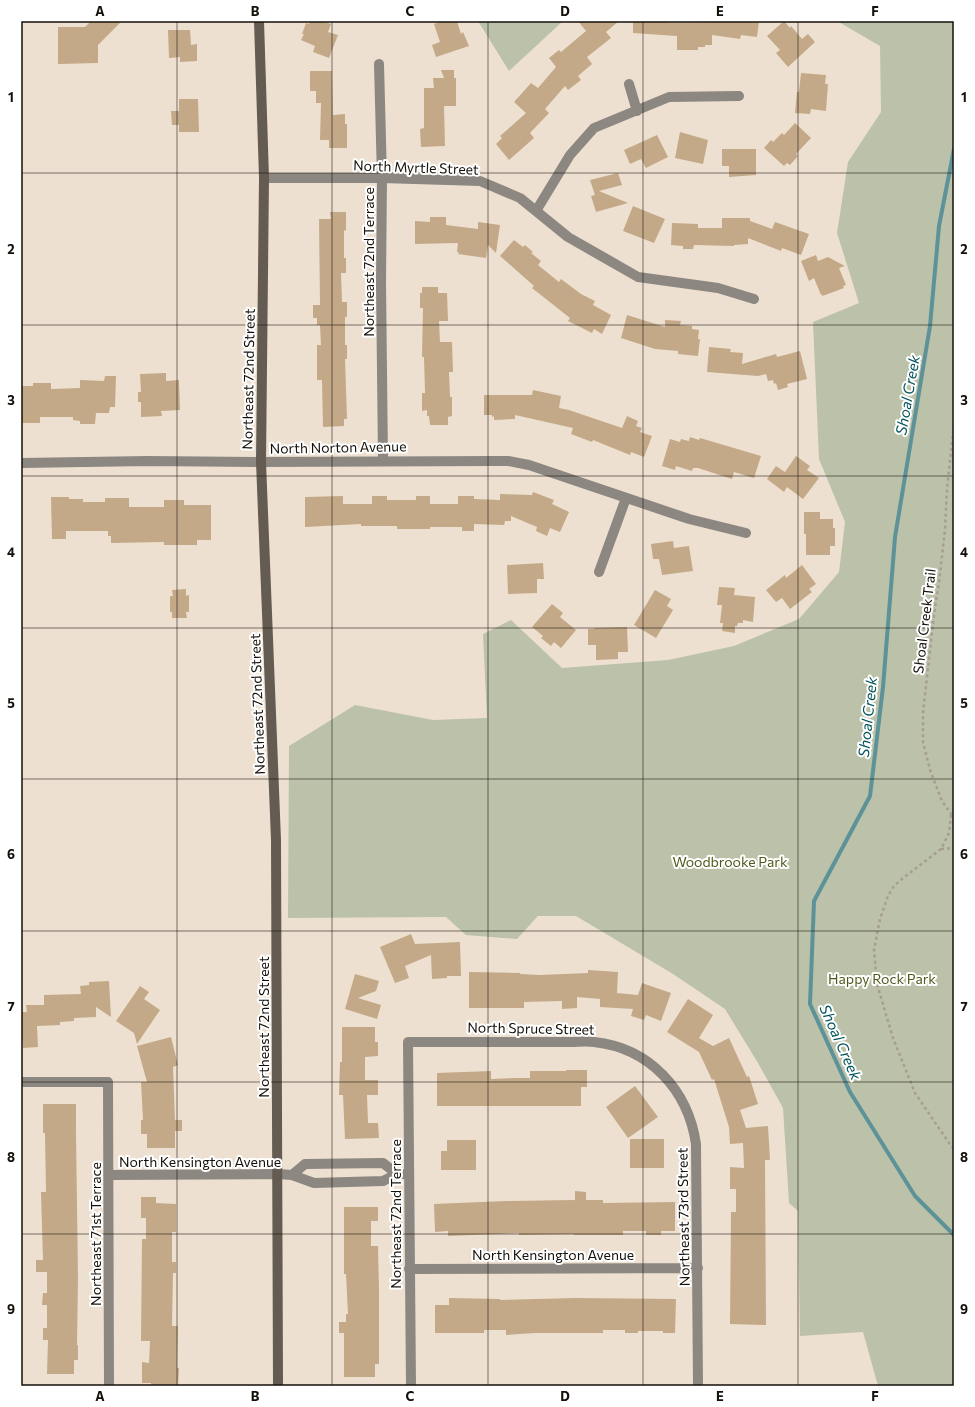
<svg xmlns="http://www.w3.org/2000/svg" width="975" height="1407" viewBox="0 0 975 1407" font-family="Commissioner,sans-serif">
<rect width="100%" height="100%" fill="#eee0d0"/>
<path fill="#bbc2a9" d="M478,21H563L509,71Z
M837,21H954V1386H878L863,1332L800,1336L798,1211L789,1203L783,1108L758,1063L725,1009L673,974L576,916H538L517,939L466,935L446,917L288,918L289,746L355,705L433,720L487,718L483,634L511,620L562,668L668,660L734,646L799,619L839,572L845,522L819,459L813,322L859,303L837,233L848,162L881,112L880,46Z"/>
<g fill="none" stroke-linecap="round" stroke-linejoin="round">
<path stroke="#5e9299" stroke-width="4" d="M954,149L939,226L930,326L895,537L883,687L870,796L814,901L810,1004L850,1092L915,1196L954,1235"/>
</g>
<path fill="#c3a987" d="M91,21H122L98,45V63L58,64V27H85Z
M310,21H322L331,24L328,32L338,35L329,58L313,52L315,46L301,40L304,34H302L306,23L309,24Z
M442,21H457L461,34L463,32L469,46L436,57L432,45L440,42L434,24Z
M578,21H619L606,32L611,38L587,57L592,64L578,76L581,80L568,90L565,86L545,109L549,113L530,133L534,138L509,160L496,144L502,138L500,136L526,113L514,102L531,83L538,88L556,67L549,58L559,50L561,52L586,31Z
M633,21H669V23L759,21L757,37L741,35L740,39L712,35V45H705V47H698V50H677V36L633,33Z
M784,21L790,28L791,26L802,39L808,34L815,42L788,67L776,53L780,50L767,36Z
M168,30H190L191,45L197,44V61L180,62V57L169,58Z
M441,70H454V78H456V106H444L445,146L421,147L420,129L424,128V88H434L433,78H444Z
M310,71H332L333,115L345,114V124H347V148H329V140H320L321,103H316V91H310Z
M801,73L826,75L825,84H828L826,111L811,109L810,114L795,113L797,92H799Z
M179,99H198L199,132H179V125H172L171,111H179Z
M795,123L811,138L796,154L798,156L790,165L787,163L784,166L764,148L771,140L773,142L782,133L784,135Z
M680,132L708,140L703,164L675,158Z
M657,135L668,157L646,168L641,159L630,164L624,150Z
M722,149H756V175L729,177V166H722Z
M618,173L622,185L599,191L628,203L596,212L591,196L595,195L590,180Z
M633,206L665,219L654,243L623,231Z
M330,212H346V231L344,230V258H346V273H341L342,302H347V317H345V345H347V359H345L347,419H344V426L323,427L322,380H317V345H321L320,325H317V318H313V305H320L319,219H331Z
M430,217H446V225L478,229V222L500,225L496,253L488,245L486,258L458,254L459,252H457L458,243L415,244V221L430,222Z
M722,218H750V221L772,229L775,222L809,234L801,255L782,248L781,251L748,238V244L734,245V246L694,245L693,249H683V246L671,245L672,223L698,224V228H722Z
M514,240L523,247L525,245L533,252L531,253L541,261L538,265L559,282L561,279L581,294L595,301L593,305L611,315L602,334L594,329L592,333L568,321L570,318L532,288L534,286L500,256Z
M816,255L818,261L828,257L845,266L839,268L846,285L843,286L844,288L828,294L822,296V294L821,295L814,278L809,281L801,261Z
M422,287H438V293H447L448,321H439L440,342H452L453,372H449L450,397H452V416L448,417V425H430L429,416H427V410L422,411V393H425L424,357H422L423,308H420V293H422Z
M627,315L665,327V320L681,321L680,325L692,326V329L699,330L698,339H700L698,356L678,354V351L655,349L621,338Z
M709,347L731,349L730,352L743,353L742,364L776,354L777,357L800,351L807,379L787,384L788,387L778,390L776,383L774,384L773,380L768,381L766,374L758,376L707,372Z
M166,373V381L179,380L180,410L161,411L162,416L141,417V402H138V392H141L140,374Z
M105,376H116L115,407H110L109,413H96L95,424H80V421L73,420V417H40V423H21L22,386H33V383H51V389L80,388V380L104,381Z
M533,390L561,396L559,408L569,410L622,428L627,416L638,421L636,426L642,428L640,432L652,436L644,457L631,452L630,455L593,440L592,442L571,434L573,428L515,415V419L494,420V416L492,417V415H484V395H532Z
M690,437L699,440L700,438L761,456L754,478L734,472L732,479L698,468H693L692,471L676,466L675,470L662,466L670,439L680,442L681,439L689,441Z
M796,456L810,466L807,470L819,478L803,499L787,487L784,492L767,479L776,466L785,472Z
M533,492L554,500L552,504L569,512L560,532L550,528L547,536L536,531L537,527L511,516V521H505L504,525L474,524V531H462V527H430V529H397V526H361V524L305,527V497L343,496V504H372V496H387V500H416V496H430V504H458V496H474V499L500,500V494L532,495Z
M51,497H69V499H83V502H105V498H129V507H164V500H184V505H211V540H197V545H164V542L111,543V536H108V531H66V539H52Z
M804,512H820V519H833V528H835V546H830V555H806V534H804Z
M673,541L674,548L689,546L693,571L662,575L659,559H653L651,544Z
M543,563L544,579H537V593L508,594L507,565Z
M802,565L816,584L809,589L812,592L790,609L782,598L776,602L766,590L785,575L786,578Z
M719,587L735,588L734,595L755,597L753,622L743,620V623H738L737,626H735V633L722,631L723,623H720L722,605H717Z
M186,589V596L189,595V612H186L187,618H172V612H170V596H173L172,590Z
M655,590L671,599L667,606L673,610L656,638L634,625Z
M552,604L563,613L560,617L576,630L561,648L554,642L551,646L541,638L543,636L532,627Z
M627,627L628,652H618V659L596,660V645H588V629H594V628Z
M411,934L415,944L460,942L461,976H447V978L432,979L431,955L405,966L409,978L395,983L380,947Z
M588,970L618,972L617,993L638,995L642,983L671,993L661,1021L646,1015L644,1020L631,1016L633,1009L600,1007V999L577,997V1008L562,1009V1001L524,1002V1008H469V972L520,973V974L540,975L588,973Z
M355,974L379,981L376,991L358,998L381,1005L377,1019L345,1009Z
M109,981L111,1017L96,1007V1017L74,1018V1021L60,1022V1025L37,1026L38,1047L23,1048V1041H21V1012H27L26,1005H44V995L81,994L80,986L89,985V982Z
M140,986L149,992L144,999L160,1010L137,1044L134,1033L116,1021Z
M688,999L713,1015L699,1038L713,1046L729,1038L747,1077L749,1076L758,1104L740,1110L746,1128L768,1126L770,1160H765L766,1325L730,1324L731,1212H736V1189H730V1167L744,1168L743,1143L730,1144L729,1127L714,1079L712,1080L699,1052L667,1032Z
M342,1027H375V1042H378V1056L365,1057V1080H378V1095H367L368,1123H378L379,1138L345,1139L343,1095H339L340,1062H342Z
M171,1037L178,1065L173,1067L175,1120H182V1131H175V1148H147V1134H141V1120H143L141,1082H147L137,1046Z
M566,1070H587V1087H581V1106H437V1073L491,1071V1079L515,1078H530V1071H566Z
M635,1086L658,1117L628,1138L606,1107Z
M43,1104H76V1133L78,1277L77,1345H78V1360H74V1374H47L48,1340H43V1328H47V1305H42L43,1293H47V1272H36V1260H43L41,1192H46L45,1133H43Z
M630,1139H664V1168H630Z
M447,1140H476V1170H441V1151H447Z
M575,1191L586,1192V1200H603V1203L675,1202V1231H661V1235H646V1231H623V1235H574V1234L519,1235V1233L448,1236V1231L435,1232L434,1204L506,1201L575,1200Z
M141,1197H156V1203L176,1204V1232H172V1262H176V1273H173L172,1326H178L177,1368H179L178,1386H151V1383H142V1362L149,1363L150,1341H141L142,1239H146V1218H141Z
M344,1207H378V1221H371V1246H378L379,1290V1364H375V1377H344V1333H339V1322H346V1314H348L346,1274H344Z
M449,1298L500,1299V1300L575,1298L676,1299L675,1333H663V1331H638V1333H625V1330H603V1333H535L506,1335V1330H484V1333H435V1305H449Z"/>
<g fill="none" stroke-linecap="round" stroke-linejoin="round">
<path stroke="#a89d91" stroke-width="2.5" stroke-dasharray="3 3" stroke-linecap="butt" d="M954,424L947,489L945,530L939,583L934,614L923,713V742L930,770L942,801L954,818
M951,815L949,833L941,849L902,879L894,886L888,896L880,919L874,950L877,984L893,1038L915,1093L949,1143L954,1149
M941,849L954,848"/>
<path stroke="#8c8780" stroke-width="10" d="M379,64L382,178L381,283L383,460
M629,84L637,111
M264,178H382L480,181L520,198L568,237L638,277L718,288L754,299
M536,211L570,155L594,128L669,97L739,96
M21,463L148,461L261,462L494,461H508L529,465L689,519L746,533
M599,572L626,498
M21,1082H108L109,1386
M109,1175L278,1174L292,1175L314,1183L383,1181L397,1174H408
M292,1175L305,1164L383,1163L397,1174
M409,1269L698,1268
M411,1386L408,1042C447,1042 485,1042 524,1042C539,1042 555,1042 570,1042C578,1042 586,1041 594,1042C650,1048 688,1090 696,1144L698,1386"/>
<path stroke="#645b52" stroke-width="10" d="M259,21L264,178L261,462L276,840L278,1386"/>
</g>
<path fill="none" stroke="#14100a" stroke-width="1" stroke-opacity="0.55" d="M177,21V1386M332,21V1386M488,21V1386M643,21V1386M798,21V1386M21,173H954M21,325H954M21,476H954M21,628H954M21,779H954M21,931H954M21,1082H954M21,1234H954"/>
<g text-anchor="middle" dominant-baseline="central" stroke-width="4" stroke-linejoin="round" paint-order="stroke">
<g font-size="14" fill="#14100a" stroke="#fff">
<text transform="translate(416 167) rotate(2)">North Myrtle Street</text>
<text transform="translate(368 262) rotate(-90)">Northeast 72nd Terrace</text>
<text transform="translate(248 379) rotate(-89)">Northeast 72nd Street</text>
<text transform="translate(338 447) rotate(-1)">North Norton Avenue</text>
<text transform="translate(924 621) rotate(-83)">Shoal Creek Trail</text>
<text transform="translate(257 704) rotate(-92)">Northeast 72nd Street</text>
<text transform="translate(263 1027) rotate(-90)">Northeast 72nd Street</text>
<text transform="translate(531 1028) rotate(1)">North Spruce Street</text>
<text x="200" y="1161">North Kensington Avenue</text>
<text transform="translate(395 1214) rotate(-90)">Northeast 72nd Terrace</text>
<text transform="translate(683 1217) rotate(-91)">Northeast 73rd Street</text>
<text transform="translate(95 1234) rotate(-90)">Northeast 71st Terrace</text>
<text x="553" y="1254">North Kensington Avenue</text>
</g>
<g font-size="14" fill="#4f5a1d" stroke="#fff">
<text x="730" y="861">Woodbrooke Park</text>
<text x="882" y="978">Happy Rock Park</text>
</g>
<g font-size="15" font-style="italic" fill="#04545c" stroke="#fff">
<text transform="translate(907 395) rotate(-80)">Shoal Creek</text>
<text transform="translate(867 717) rotate(-84)">Shoal Creek</text>
<text transform="translate(841 1042) rotate(66)">Shoal Creek</text>
</g>
</g>
<rect width="975" height="1407" fill="none" stroke="#ffffff" stroke-width="44"/>
<rect x="22" y="22" width="931" height="1363" fill="none" stroke="#14100a" stroke-width="1.5"/>
<g font-size="13" text-anchor="middle" font-weight="bold" fill="#14100a">
<text x="100" y="16">A</text>
<text x="255" y="16">B</text>
<text x="410" y="16">C</text>
<text x="565" y="16">D</text>
<text x="720" y="16">E</text>
<text x="875" y="16">F</text>
<text x="11" y="102">1</text>
<text x="964" y="102">1</text>
<text x="11" y="254">2</text>
<text x="964" y="254">2</text>
<text x="11" y="405">3</text>
<text x="964" y="405">3</text>
<text x="11" y="557">4</text>
<text x="964" y="557">4</text>
<text x="11" y="708">5</text>
<text x="964" y="708">5</text>
<text x="11" y="859">6</text>
<text x="964" y="859">6</text>
<text x="11" y="1011">7</text>
<text x="964" y="1011">7</text>
<text x="11" y="1162">8</text>
<text x="964" y="1162">8</text>
<text x="11" y="1314">9</text>
<text x="964" y="1314">9</text>
<text x="100" y="1401">A</text>
<text x="255" y="1401">B</text>
<text x="410" y="1401">C</text>
<text x="565" y="1401">D</text>
<text x="720" y="1401">E</text>
<text x="875" y="1401">F</text>
</g>
</svg>
